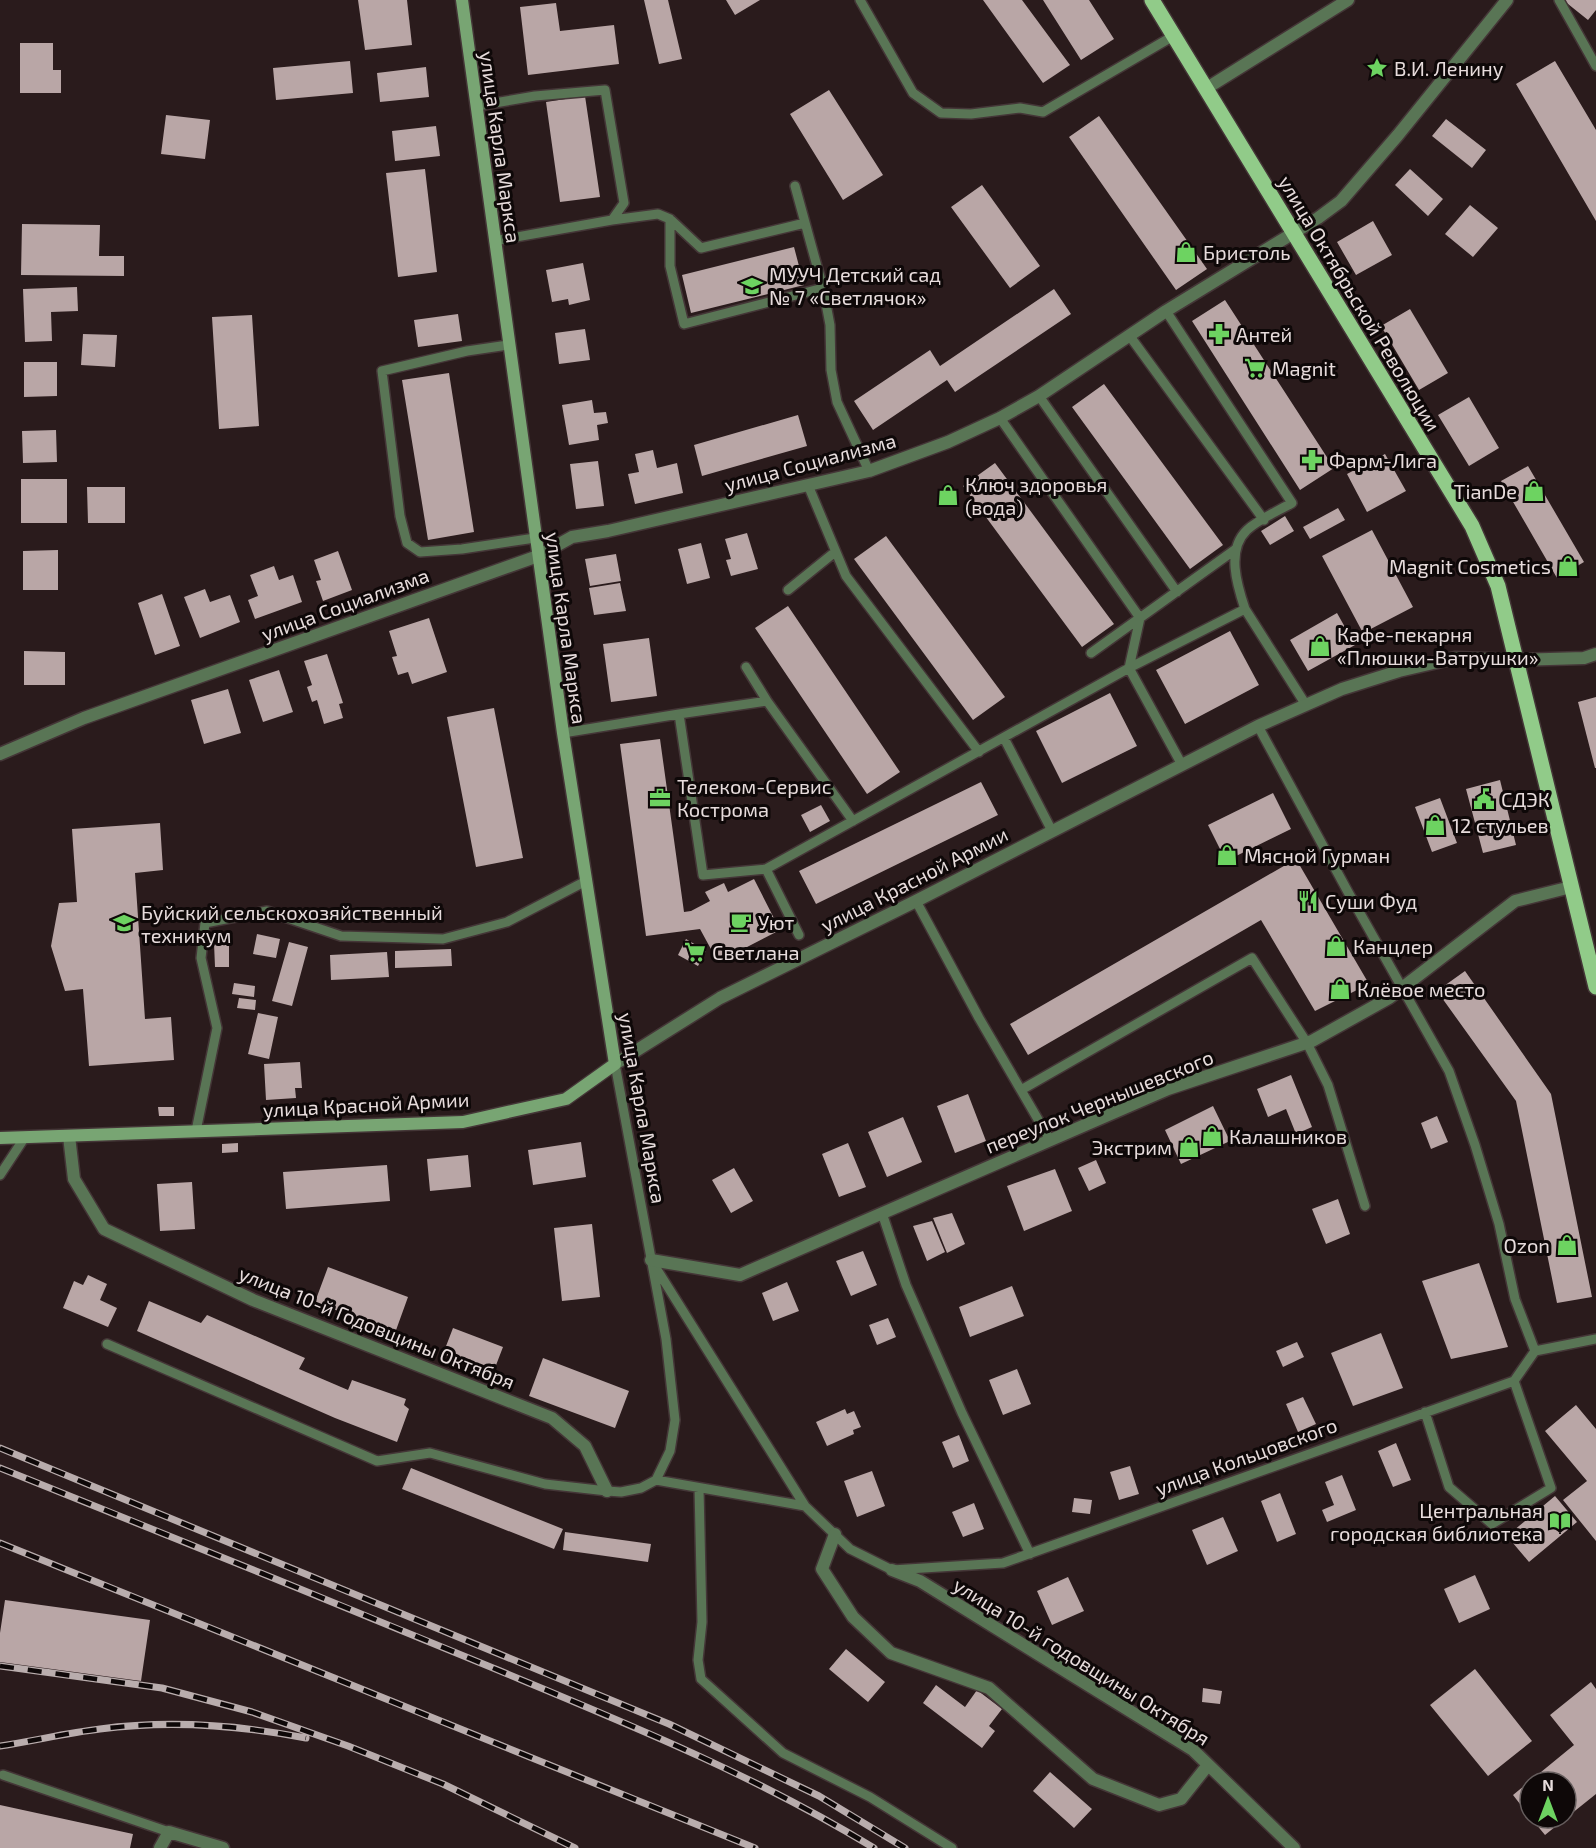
<svg xmlns="http://www.w3.org/2000/svg" width="1596" height="1848" viewBox="0 0 1596 1848" font-family="'Exo 2',sans-serif">
<rect width="100%" height="100%" fill="#2a1b1c"/>
<path fill="#b9a6a6" d="M358,0H407L412,45L365,50Z
M644,0H668L682,59L659,64Z
M726,0H760L735,15Z
M983,0H1022L1070,65L1043,83Z
M1043,0H1089L1114,39L1081,60Z
M1563,0H1596V10L1588,20Z
M556,3L560,31L614,25L619,64L528,75L520,7Z
M20,43H53V70H61V93H20Z
M350,61L353,93L276,100L273,68Z
M1555,61L1596,130V221L1516,84Z
M426,67L429,97L380,102L377,73Z
M829,90L883,175L843,200L790,114Z
M585,96L600,197L560,202L546,102Z
M166,115L210,120L205,159L161,154Z
M1099,116L1207,269L1176,290L1069,137Z
M1446,119L1486,150L1472,168L1432,136Z
M436,126L440,156L395,161L392,131Z
M425,169L437,272L398,277L386,173Z
M1410,169L1443,199L1428,216L1395,185Z
M982,185L1040,266L1010,288L951,207Z
M1470,205L1498,228L1473,257L1445,234Z
M1373,221L1392,255L1356,275L1337,242Z
M22,224L100,225L99,256H124V276L21,275Z
M794,247L804,285L691,313L682,275Z
M583,263L590,300L569,305L568,299L552,302L546,270Z
M77,287L78,311L51,312L52,341L25,342L23,289Z
M1054,289L1071,314L955,392L947,380L873,430L854,401L930,350L940,366Z
M1225,300L1334,468L1300,490L1192,321Z
M1410,309L1448,373L1419,390L1381,326Z
M458,314L462,341L418,347L414,320Z
M252,315L259,426L219,429L212,317Z
M585,329L590,360L559,364L555,333Z
M83,334L117,335L115,367L81,365Z
M24,362H57V396L24,397Z
M449,373L474,532L428,540L402,380Z
M1104,384L1223,545L1190,569L1072,407Z
M1469,397L1499,448L1469,466L1438,415Z
M592,400L594,413L606,412L608,423L597,425L599,440L569,445L562,405Z
M798,415L807,446L702,476L694,445Z
M56,430L57,462L23,463L22,431Z
M653,450L657,468L677,463L683,493L635,504L628,474L639,472L635,454Z
M1385,454L1406,491L1367,512L1347,474Z
M598,461L604,506L576,509L570,464Z
M995,463L1114,624L1082,647L963,486Z
M1528,466L1584,562L1557,578L1501,481Z
M21,479H67V523H21Z
M87,487H125V523H88Z
M1338,508L1345,520L1310,539L1303,527Z
M1285,516L1294,531L1270,545L1261,531Z
M1372,530L1413,607L1363,633L1322,556Z
M747,533L758,569L731,576L726,560L731,559L725,539Z
M886,536L1005,697L973,720L854,559Z
M701,543L710,578L687,584L678,549Z
M58,550V590H23V551Z
M338,551L352,590L323,601L316,581L321,580L314,560Z
M616,554L621,581L590,586L585,559Z
M274,566L279,580L293,575L302,602L255,619L248,600L258,596L250,575Z
M620,583L626,611L594,615L589,588Z
M205,589L210,602L230,595L240,622L200,638L184,597Z
M162,594L180,646L155,655L138,603Z
M788,606L900,772L867,794L755,628Z
M1337,613L1355,645L1308,671L1290,640Z
M429,618L447,672L412,684L408,672L398,675L392,657L397,656L389,631Z
M1230,631L1259,685L1185,724L1156,670Z
M649,638L657,696L611,702L603,644Z
M24,651L65,652V685H24Z
M327,654L343,703L339,704L343,718L324,724L317,700L312,702L307,687L312,685L304,661Z
M279,670L293,712L263,722L249,680Z
M228,689L241,733L204,744L191,700Z
M1110,693L1137,746L1062,783L1036,731Z
M1596,697V768H1595L1578,702Z
M494,708L523,858L476,867L447,717Z
M660,739L684,912L691,911L710,901L705,892L724,883L728,892L754,879L780,930L718,962L700,929L646,936L620,744Z
M1500,780L1516,845L1483,853L1466,789Z
M981,782L998,815L816,904L799,871Z
M1273,793L1291,829L1226,861L1208,825Z
M1440,798L1457,843L1432,852L1415,807Z
M821,805L830,821L810,832L801,815Z
M160,823L163,870L135,873L145,1019L171,1017L174,1060L89,1066L83,989L65,991L51,946L59,903L77,902L72,829Z
M1296,859L1369,984L1315,1011L1261,920L1028,1055L1010,1024Z
M257,934L280,939L276,958L253,954Z
M686,939L706,951L698,966L678,955Z
M289,942L308,947L292,1006L272,1001Z
M214,943H229V967H215Z
M451,949L452,966L395,968V951Z
M387,952L389,977L331,980L330,955Z
M1465,971L1551,1094L1592,1297L1557,1303L1516,1101L1437,991Z
M234,983L255,986L254,997L232,994Z
M239,998L256,1000L255,1010L237,1008Z
M258,1013L278,1017L269,1059L248,1054Z
M300,1062L302,1088H295L296,1098L266,1100L264,1064Z
M1291,1075L1312,1127L1296,1134L1286,1109L1268,1117L1257,1089Z
M968,1094L986,1141L955,1153L937,1106Z
M1213,1106L1230,1141L1181,1164L1165,1130Z
M158,1107H174V1116H159Z
M1437,1116L1448,1142L1431,1149L1421,1123Z
M903,1117L922,1162L887,1177L868,1132Z
M581,1142L586,1177L533,1185L528,1150Z
M238,1143V1152L222,1153V1144Z
M848,1143L866,1187L839,1197L822,1154Z
M468,1155L471,1187L430,1191L427,1159Z
M1096,1160L1106,1183L1089,1191L1078,1168Z
M387,1165L390,1201L286,1209L283,1172Z
M734,1168L753,1201L731,1213L712,1180Z
M1055,1169L1072,1211L1024,1231L1007,1186Z
M192,1182L195,1229L160,1231L157,1184Z
M1338,1199L1350,1234L1326,1244L1312,1209Z
M952,1213L965,1244L947,1253L933,1218Z
M932,1221L945,1252L927,1261L913,1226Z
M592,1224L600,1297L562,1301L554,1228Z
M863,1251L877,1285L851,1296L836,1261Z
M1479,1263L1508,1347L1451,1359L1422,1281Z
M328,1267L408,1297L395,1333L315,1302Z
M88,1275L107,1284L100,1300L117,1308L108,1327L63,1308L74,1281L83,1285Z
M787,1282L799,1311L773,1321L762,1293Z
M1012,1286L1024,1316L970,1337L959,1307Z
M149,1301L201,1323L207,1315L305,1358L299,1369L348,1390L352,1380L406,1399L404,1405L409,1409L397,1442L335,1418L137,1331Z
M888,1318L896,1337L877,1345L869,1325Z
M453,1328L503,1347L493,1373L443,1354Z
M1381,1333L1403,1388L1353,1406L1331,1353Z
M1297,1342L1304,1357L1283,1367L1276,1351Z
M543,1358L629,1391L615,1428L529,1396Z
M1017,1369L1031,1404L1003,1415L989,1380Z
M1303,1397L1316,1424L1298,1432L1286,1404Z
M1576,1405L1596,1429V1541L1563,1500L1587,1481L1545,1431Z
M845,1409L847,1414L854,1411L861,1427L853,1430L854,1434L827,1446L816,1422Z
M959,1435L969,1461L953,1468L942,1442Z
M1396,1443L1411,1480L1393,1487L1378,1451Z
M1130,1466L1139,1494L1119,1500L1110,1472Z
M411,1468L563,1529L554,1549L402,1489Z
M872,1471L885,1506L857,1517L844,1481Z
M1342,1475L1356,1510L1327,1522L1322,1510L1334,1505L1325,1482Z
M1280,1493L1296,1534L1277,1542L1261,1501Z
M1555,1496L1577,1522L1529,1562L1507,1536Z
M1074,1498L1092,1500L1090,1514L1072,1512Z
M974,1503L984,1529L963,1537L952,1512Z
M1223,1517L1238,1551L1207,1565L1192,1530Z
M565,1532L651,1544L648,1562L563,1550Z
M1475,1575L1490,1609L1459,1623L1444,1589Z
M1068,1577L1084,1611L1052,1625L1037,1591Z
M5,1600L150,1620L141,1681L0,1662V1633Z
M846,1649L885,1682L868,1702L829,1669Z
M1475,1669L1532,1741L1488,1776L1430,1705Z
M1591,1682L1596,1689V1794L1566,1818V1782H1530V1817L1513,1795L1574,1745L1550,1715Z
M936,1685L965,1707L977,1690L1002,1709L989,1726L995,1731L982,1748L923,1703Z
M1203,1688L1222,1691L1220,1704L1202,1702Z
M1050,1772L1092,1809L1074,1828L1033,1791Z
M0,1805L133,1834L130,1848H0Z
M1531,1818H1566L1545,1835Z"/>
<g fill="none" stroke-linecap="round" stroke-linejoin="round">
<defs>
<path id="service" d="M860,0L913,93L941,113L971,114L1020,108L1043,112L1175,35
M1559,0L1596,66
M477,106L535,96L605,90L624,203L612,220L494,241
M795,186L823,288L830,325L831,370L837,402L869,471
M670,219V266L684,324L823,288
M612,220L658,214L670,219L701,248L805,223
M1166,311L1292,503C1278,511 1259,519 1247,530C1226,550 1237,585 1245,609
M1129,335L1264,520
M508,345L467,351L382,371L400,516L407,543L420,552L462,549L535,538
M1039,396L1177,592
M1000,418L1140,618L1129,668L1182,765
M808,485L846,576L979,752
M788,590L835,552
M1091,653L1236,549
M746,667L767,701L853,821
M679,714L767,701
M1258,726L1348,892L1449,1071L1475,1145L1499,1224L1515,1299L1535,1351
M563,733L679,714L703,875L766,869L799,935
M1004,738L1052,831
M766,869L1129,668L1245,609L1306,705
M916,901L979,1018L1050,1140
M615,1064L666,1339L675,1420L670,1451L656,1480
M1021,1090L1252,958L1307,1043L1328,1085L1365,1206
M196,1131L217,1028L201,958L205,923L267,911L341,936L443,939L507,922L586,881
M0,1175L25,1137
M882,1213L906,1285L962,1413L1030,1554
M651,1260L805,1506L850,1549L892,1570L1003,1563L1514,1381L1535,1351L1596,1339
M107,1344L377,1461L430,1453L545,1484L607,1491L621,1492L641,1488L656,1480L805,1506
M1425,1412L1449,1487L1492,1524L1551,1488L1514,1381
M699,1488L702,1622L698,1660L701,1679L783,1753L870,1797L952,1848
M3,1775L169,1832"/>
<path id="minor" d="M1207,88L1348,0
M0,754L84,718L538,556L572,537L608,531L869,471L948,442L1000,418L1039,396L1166,311L1318,218L1341,201L1398,135L1507,0
M615,1064L720,998L916,901L1258,726L1342,689L1399,671L1455,658L1516,660L1584,658L1596,654
M69,1136L74,1179L104,1229L253,1300L552,1418L585,1446L607,1491
M651,1260L740,1275L1168,1089L1312,1041L1389,998L1515,901L1571,887
M835,1534L822,1569L853,1617L891,1653L989,1688L1093,1779L1159,1805L1181,1799L1208,1765
M892,1570L920,1581L1193,1750L1294,1848
M160,1848L169,1832L223,1848"/>
<path id="secondary" d="M0,1138L463,1122L566,1099L615,1064L563,733L462,0"/>
<path id="primary" d="M1152,0L1472,526L1498,586L1596,987"/>
</defs>
<use href="#service" stroke="#443637" stroke-width="12"/>
<use href="#minor" stroke="#443637" stroke-width="15"/>
<use href="#secondary" stroke="#443637" stroke-width="15"/>
<use href="#primary" stroke="#443637" stroke-width="18"/>
<use href="#service" stroke="#597555" stroke-width="9"/>
<use href="#minor" stroke="#597555" stroke-width="12"/>
<use href="#secondary" stroke="#78a573" stroke-width="12"/>
<use href="#primary" stroke="#91cb89" stroke-width="15"/>
<defs>
<path id="rail" d="M0,1448L669,1724L819,1796L905,1848
M0,1468C165,1534 329,1600 493,1668C623,1722 753,1774 874,1848
M0,1543L755,1848
M0,1666L162,1688L252,1712L348,1746L443,1784L575,1848
M0,1746C34,1741 66,1733 100,1729C168,1720 239,1725 306,1738"/>
</defs>
<use href="#rail" stroke="#b9adad" stroke-width="7"/>
<use href="#rail" stroke="#0e0808" stroke-width="4.5" stroke-dasharray="14" stroke-linecap="butt"/>
</g>
<defs>
<symbol id="sight-bare" viewBox="-9 -9 18 18"><path d="M0-6L1.8-2.2L6-1.7L2.9 1.2L3.7 5.4L0 3.3L-3.7 5.4L-2.9 1.2L-6-1.7L-1.8-2.2Z" fill="#6dd361" stroke="#0e0808" stroke-width="2.5" paint-order="stroke"/></symbol>
<symbol id="shop-bare" viewBox="-9 -9 18 18"><path d="M-5-2.5h2.3a2.7 3.5 0 0 1 5.4 0H5L5.5 6h-11ZM-1.5-2.5h3a1.5 2.3 0 0 0-3 0Z" fill="#6dd361" stroke="#0e0808" stroke-width="2.5" paint-order="stroke"/></symbol>
<symbol id="school-bare" viewBox="-9 -9 18 18"><path d="M0-5L7-2L0 1L-7-2ZM-4 1L0 2.5L4 1V4Q0 6-4 4Z" fill="#6dd361" stroke="#0e0808" stroke-width="2.5" paint-order="stroke"/></symbol>
<symbol id="pharmacy-bare" viewBox="-9 -9 18 18"><path d="M-2-6h4v4h4v4h-4v4h-4v-4h-4v-4h4Z" fill="#6dd361" stroke="#0e0808" stroke-width="2.5" paint-order="stroke"/></symbol>
<symbol id="supermarket-bare" viewBox="-9 -9 18 18"><path d="M-6-5.5h2.5l.6 2H6L4.5 2H-2.5L-4.4-4H-6ZM-1.5 3.2a1.3 1.3 0 1 0 .1 0ZM3 3.2a1.3 1.3 0 1 0 .1 0Z" fill="#6dd361" stroke="#0e0808" stroke-width="2.5" paint-order="stroke"/></symbol>
<symbol id="office-bare" viewBox="-9 -9 18 18"><path d="M-6-3h4V-5.5h4V-3h4V5H-6ZM-1-4.5V-3h2v-1.5ZM-6 0V1H6V0Z" fill="#6dd361" stroke="#0e0808" stroke-width="2.5" paint-order="stroke"/></symbol>
<symbol id="civic-bare" viewBox="-9 -9 18 18"><path d="M-.6-6.5H3V-4.5H.6V-3L4-1V1h2V6H-6V1h2V-1L-.6-3ZM-1.2 2.5V6h2.4V2.5Z" fill="#6dd361" stroke="#0e0808" stroke-width="2.5" paint-order="stroke"/></symbol>
<symbol id="restaurant-bare" viewBox="-9 -9 18 18"><path d="M-5-6h1v4h1v-4h1v4h1v-4h1v5L-1.5 .5V6h-2V.5L-5-1ZM5-6V6H3V1.5H1.5Q1.5-4 5-6Z" fill="#6dd361" stroke="#0e0808" stroke-width="2.5" paint-order="stroke"/></symbol>
<symbol id="cafe-bare" viewBox="-9 -9 18 18"><path d="M-5.5-4.5H6V0H3Q3 3.5 0 3.5H-2.5Q-5.5 3.5-5.5 0ZM3-3.2v2h1.7v-2ZM-6 4.5H4V6H-6Z" fill="#6dd361" stroke="#0e0808" stroke-width="2.5" paint-order="stroke"/></symbol>
<symbol id="university-bare" viewBox="-9 -9 18 18"><path d="M0-5L7-2L0 1L-7-2ZM-4 1L0 2.5L4 1V4Q0 6-4 4Z" fill="#6dd361" stroke="#0e0808" stroke-width="2.5" paint-order="stroke"/></symbol>
<symbol id="library-bare" viewBox="-9 -9 18 18"><path d="M-6-4Q-3-5.5-.7-3.5V5Q-3 3-6 4ZM6-4Q3-5.5 .7-3.5V5Q3 3 6 4Z" fill="#6dd361" stroke="#0e0808" stroke-width="2.5" paint-order="stroke"/></symbol>
</defs>
<g fill-rule="evenodd">
<use href="#sight-bare" x="1362" y="53" width="30" height="30"/>
<use href="#shop-bare" x="1171" y="237" width="30" height="30"/>
<use href="#school-bare" x="737" y="271" width="30" height="30"/>
<use href="#pharmacy-bare" x="1204" y="319" width="30" height="30"/>
<use href="#supermarket-bare" x="1240" y="353" width="30" height="30"/>
<use href="#pharmacy-bare" x="1297" y="445" width="30" height="30"/>
<use href="#shop-bare" x="1519" y="476" width="30" height="30"/>
<use href="#shop-bare" x="933" y="480" width="30" height="30"/>
<use href="#shop-bare" x="1553" y="551" width="30" height="30"/>
<use href="#shop-bare" x="1305" y="631" width="30" height="30"/>
<use href="#office-bare" x="645" y="783" width="30" height="30"/>
<use href="#civic-bare" x="1469" y="784" width="30" height="30"/>
<use href="#shop-bare" x="1420" y="810" width="30" height="30"/>
<use href="#shop-bare" x="1212" y="840" width="30" height="30"/>
<use href="#restaurant-bare" x="1293" y="886" width="30" height="30"/>
<use href="#cafe-bare" x="726" y="907" width="30" height="30"/>
<use href="#university-bare" x="109" y="908" width="30" height="30"/>
<use href="#shop-bare" x="1321" y="931" width="30" height="30"/>
<use href="#supermarket-bare" x="680" y="937" width="30" height="30"/>
<use href="#shop-bare" x="1325" y="974" width="30" height="30"/>
<use href="#shop-bare" x="1197" y="1121" width="30" height="30"/>
<use href="#shop-bare" x="1174" y="1132" width="30" height="30"/>
<use href="#shop-bare" x="1552" y="1230" width="30" height="30"/>
<use href="#library-bare" x="1545" y="1506" width="30" height="30"/>
</g>
<g text-anchor="middle" dominant-baseline="central" stroke-width="6" stroke-linejoin="round" paint-order="stroke">
<g font-size="20" fill="#e7dcdc" stroke="#0e0808" text-anchor="start">
<text x="1394" y="68">В.И. Ленину</text>
<text x="1203" y="252">Бристоль</text>
<text x="769" y="274">МУУЧ Детский сад<tspan x="769" dy="23">№ 7 «Светлячок»</tspan></text>
<text x="1236" y="334">Антей</text>
<text x="1272" y="368">Magnit</text>
<text x="1329" y="460">Фарм-Лига</text>
<text x="965" y="484">Ключ здоровья<tspan x="965" dy="23">(вода)</tspan></text>
<text x="1517" y="491" text-anchor="end">TianDe</text>
<text x="1551" y="566" text-anchor="end">Magnit Cosmetics</text>
<text x="1337" y="634">Кафе-пекарня<tspan x="1337" dy="23">«Плюшки-Ватрушки»</tspan></text>
<text x="677" y="786">Телеком-Сервис<tspan x="677" dy="23">Кострома</tspan></text>
<text x="1501" y="799">СДЭК</text>
<text x="1452" y="825">12 стульев</text>
<text x="1244" y="855">Мясной Гурман</text>
<text x="1325" y="901">Суши Фуд</text>
<text x="141" y="912">Буйский сельскохозяйственный<tspan x="141" dy="23">техникум</tspan></text>
<text x="758" y="922">Уют</text>
<text x="1353" y="946">Канцлер</text>
<text x="712" y="952">Светлана</text>
<text x="1357" y="989">Клёвое место</text>
<text x="1229" y="1136">Калашников</text>
<text x="1172" y="1147" text-anchor="end">Экстрим</text>
<text x="1550" y="1245" text-anchor="end">Ozon</text>
<text x="1543" y="1510" text-anchor="end">Центральная<tspan x="1543" dy="23">городская библиотека</tspan></text>
</g>
<g font-size="20" fill="#e7dcdc" stroke="#0e0808">
<text transform="translate(501 147) rotate(82)">улица Карла Маркса</text>
<text transform="translate(1360 303) rotate(59)">улица Октябрьской Революции</text>
<text transform="translate(810 462) rotate(-15)">улица Социализма</text>
<text transform="translate(345 604) rotate(-20)">улица Социализма</text>
<text transform="translate(567 628) rotate(82)">улица Карла Маркса</text>
<text transform="translate(914 879) rotate(-27)">улица Красной Армии</text>
<text transform="translate(1099 1101) rotate(-22)">переулок Чернышевского</text>
<text transform="translate(366 1104) rotate(-3)">улица Красной Армии</text>
<text transform="translate(643 1108) rotate(80)">улица Карла Маркса</text>
<text transform="translate(377 1327) rotate(22)">улица 10-й Годовщины Октября</text>
<text transform="translate(1246 1456) rotate(-20)">улица Кольцовского</text>
<text transform="translate(1082 1661) rotate(32)">улица 10-й годовщины Октября</text>
</g>
</g>
<g transform="translate(1548 1800)"><circle r="28" fill="#0e0808" stroke="#655d5d" stroke-width="1.5"/>
<path d="M0-4.5L10 22L0 15L-10 22Z" fill="#6dd361"/>
<text y="-9" font-size="16" font-weight="bold" text-anchor="middle" fill="#e7dcdc">N</text>
</g>
</svg>
